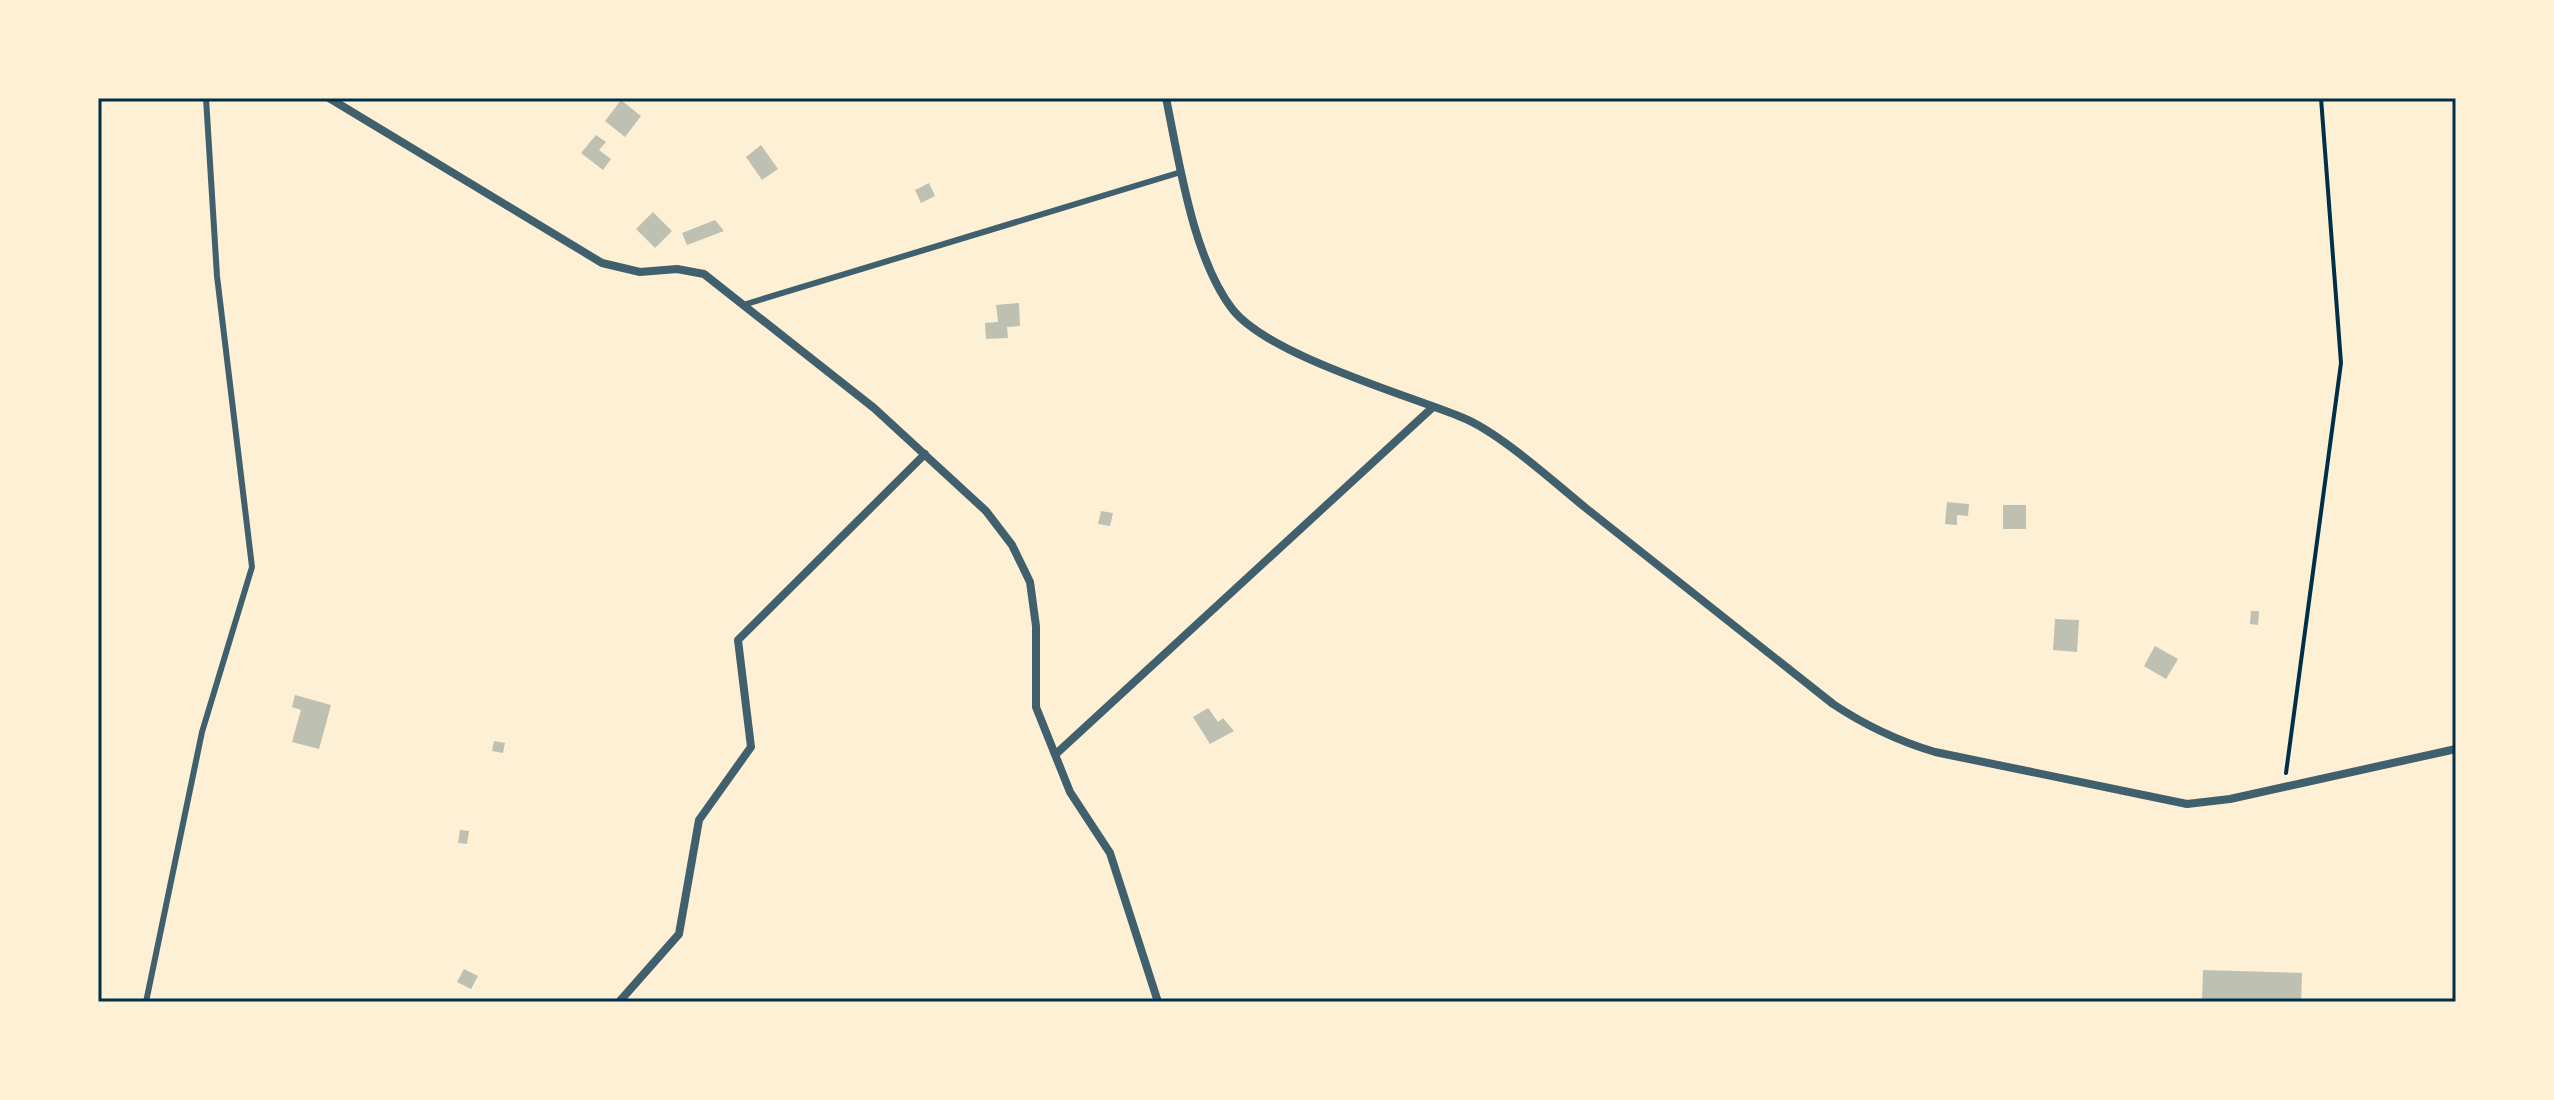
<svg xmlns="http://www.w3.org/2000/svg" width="2554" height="1100" viewBox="0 0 2554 1100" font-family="'Varela Round',sans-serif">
<rect width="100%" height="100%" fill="#fdf0d5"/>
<path fill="#bec0b2" d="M621,100L641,116L625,137L605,121Z
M596,135L606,142L599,150L611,159L603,170L581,153Z
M761,145L778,169L762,180L746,157Z
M929,183L935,196L921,203L915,190Z
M653,212L672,231L655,248L636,229Z
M715,220L724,231L687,245L682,233Z
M1019,303L1020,326L1007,327L1008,338L986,339L985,323L998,322L996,305Z
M1947,502L1969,504L1968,516L1957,515V525L1945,524Z
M2003,505H2026V529H2003Z
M1101,511L1113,513L1110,526L1098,524Z
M2251,611H2259L2258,625L2250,624Z
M2055,619L2079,620L2077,652L2053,650Z
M2155,646L2178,659L2166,679L2144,666Z
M295,695L331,705L319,749L292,742L301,710L292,707Z
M1208,708L1218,722L1223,718L1234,731L1210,744L1193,717Z
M494,741L505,743L503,753L492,751Z
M460,830L469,831L467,844L458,843Z
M464,969L478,976L471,989L457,982Z
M2203,970L2302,973L2301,1002L2202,1001Z"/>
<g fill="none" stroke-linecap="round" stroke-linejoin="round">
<path stroke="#003049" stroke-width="4" d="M2286,773L2341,363L2321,98"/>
<path stroke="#3f606c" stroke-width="6" d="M743,305L1181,172
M146,1002L202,732L252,567L217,276L206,98"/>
<path stroke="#3f606c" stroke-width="8" d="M329,98L602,263L640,272L677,269L704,274L874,408L986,511L1012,545L1030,582L1036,626V707L1070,792L1110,853L1158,1002
M1166,98C1179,161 1193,259 1233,310C1269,355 1404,394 1461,417C1498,431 1555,483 1587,509C1669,574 1751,639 1833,704C1866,726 1898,741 1935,752L2187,804L2230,799L2456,749
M1057,753L1433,407
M619,1002L679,934L699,820L751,747L738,640L925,454"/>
</g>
<rect width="2554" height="1100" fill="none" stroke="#fdf0d5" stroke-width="200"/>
<rect x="100" y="100" width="2354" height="900" fill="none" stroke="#003049" stroke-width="3"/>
</svg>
